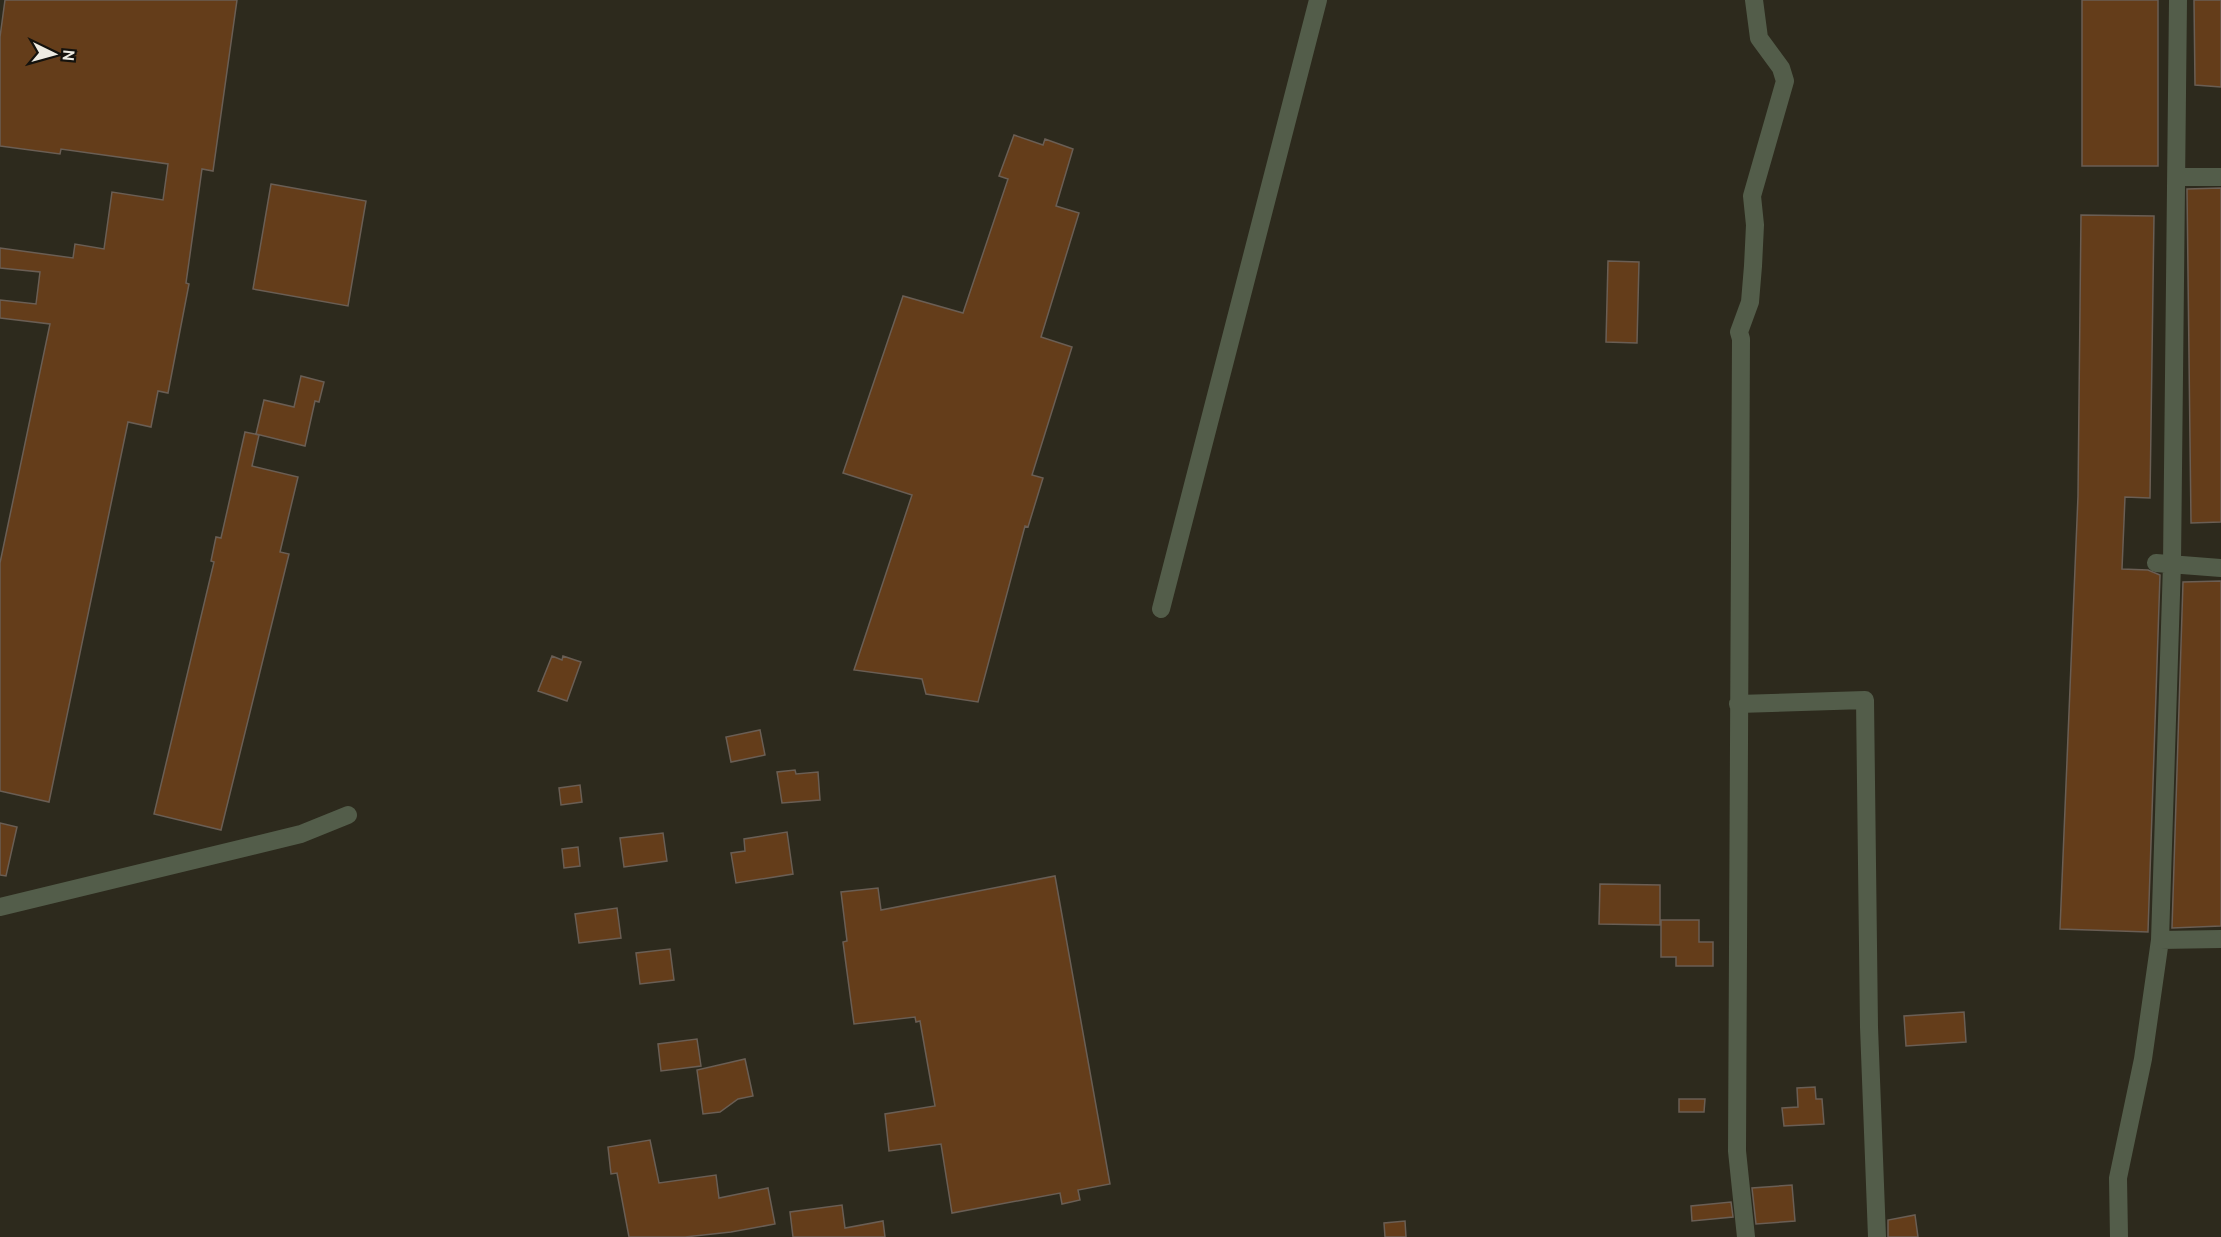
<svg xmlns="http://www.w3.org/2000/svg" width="2221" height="1237" viewBox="0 0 2221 1237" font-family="Cabin,sans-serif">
<rect width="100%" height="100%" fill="#2d2a1d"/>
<path fill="#643d1a" stroke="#6a5e54" stroke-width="1.5" d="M5,0H237L213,171L202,169L186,283L189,284L168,393L158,391L151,427L128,422L49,802L0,791V563L50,324L0,318V300L36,304L40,272L0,268V248L73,258L75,244L104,249L112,192L163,200L168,164L61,149L60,154L0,146V37Z
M2082,0H2158V166H2082Z
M2194,0H2221V87L2195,85Z
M1014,135L1043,145L1045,139L1073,149L1056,206L1079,213L1041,337L1072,347L1032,475L1043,478L1028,527L1025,526L978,702L926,694L922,679L854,670L912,495L843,473L903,296L963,313L1008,179L999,176Z
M271,184L366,201L348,306L253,289Z
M2221,188V522L2191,523L2187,189Z
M2081,215L2154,216L2150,498L2125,497L2122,569L2148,570L2160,575L2148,932L2060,929L2078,496Z
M1608,261L1639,262L1637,343L1606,342Z
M301,376L324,382L319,402L315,401L305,446L256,434L264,400L294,407Z
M245,432L259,435L252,466L298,477L280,552L289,554L221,830L154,814L214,562L211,561L216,537L221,538Z
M2221,581V926L2172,928L2183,582Z
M552,656L562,660L563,656L581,662L567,701L538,691Z
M760,730L765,755L731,762L726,737Z
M795,770L796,774L818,772L820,800L782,803L777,772Z
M580,785L582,802L561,805L559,788Z
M0,823L17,827L6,876L0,875Z
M787,832L793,874L736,883L731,853L745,851L744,839Z
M663,833L667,861L624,867L620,838Z
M578,847L580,866L564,868L562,849Z
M1055,876L1110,1184L1078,1190L1080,1200L1062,1204L1060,1193L952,1213L941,1144L889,1151L885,1114L935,1106L920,1021L916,1022L915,1017L854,1024L843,942L847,941L841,892L878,888L881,910Z
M1600,884L1660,885V925L1599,924Z
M617,908L621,938L579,943L575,914Z
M1661,920H1699V942H1713V966H1676V957H1661Z
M670,949L674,980L640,984L636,953Z
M1964,1012L1966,1042L1906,1046L1904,1016Z
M697,1039L701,1066L661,1071L658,1044Z
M745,1059L753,1096L738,1099L720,1112L703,1114L697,1070Z
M1815,1087L1816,1099H1822L1824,1124L1784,1126L1782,1108L1798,1107L1797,1088Z
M1679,1099H1705L1704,1112H1679Z
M650,1140L659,1183L716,1175L719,1198L768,1188L775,1224L731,1232L685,1237H629L617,1173L611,1174L608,1147Z
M1792,1185L1795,1221L1756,1224L1752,1188Z
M1731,1202L1733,1217L1692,1221L1691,1206Z
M842,1205L845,1228L883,1221L885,1237H793L790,1212Z
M1915,1215L1918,1237H1888V1220Z
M1405,1221L1406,1237H1385L1384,1223Z"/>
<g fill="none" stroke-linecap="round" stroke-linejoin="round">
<path stroke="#535d4a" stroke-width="18" d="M2178,0L2172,564L2160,940L2221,939
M2177,177H2221
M2156,563L2221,568
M1161,609L1318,0
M1738,704L1865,700L1869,1027L1877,1237
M0,907L301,834L348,815
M1746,1237L1737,1151L1741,339L1739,332L1750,302L1753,266L1755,225L1752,196L1785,81L1781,68L1759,38L1754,0
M2119,1237L2118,1178L2143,1059L2160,940"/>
</g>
<g transform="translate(54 54) rotate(95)" stroke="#14120d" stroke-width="4.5" paint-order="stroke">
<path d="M0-4.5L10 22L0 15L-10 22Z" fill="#edebe2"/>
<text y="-9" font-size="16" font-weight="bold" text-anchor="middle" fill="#edebe2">N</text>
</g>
</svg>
